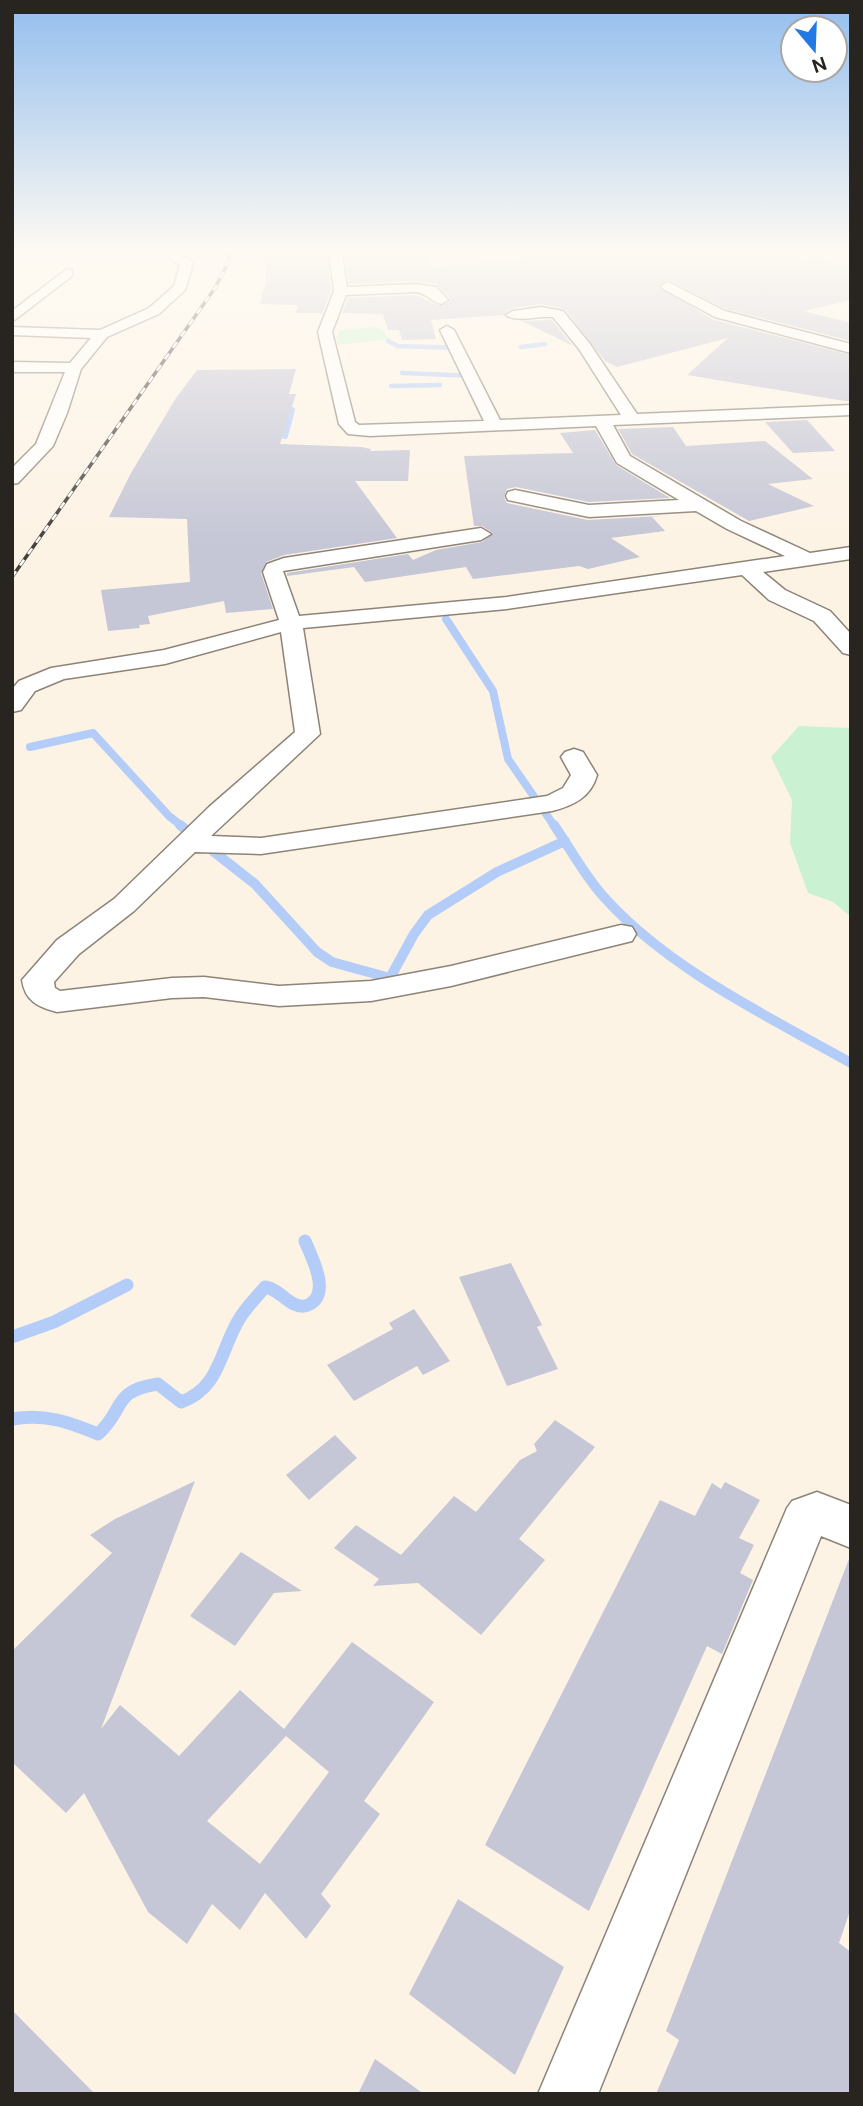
<svg xmlns="http://www.w3.org/2000/svg" width="863" height="2106" viewBox="0 0 863 2106" font-family="'DM Sans',sans-serif">
<rect width="100%" height="100%" fill="#fdf3e5"/>
<path fill="#caf2d2" d="M375,327L381,329L390,339L336,345L339,330Z
M799,726L851,728V917L833,902L808,893L790,843L792,800L771,757Z"/>
<g fill="none" stroke-linecap="round" stroke-linejoin="round">
<path stroke="#b4cdf8" stroke-width="4.5" d="M388,341L398,346L459,348
M521,347L545,344
M402,373L476,376
M391,386L440,385"/>
<path stroke="#b4cdf8" stroke-width="6" d="M285,436L292,410"/>
<path stroke="#b4cdf8" stroke-width="8" d="M446,619L493,691L508,759L555,827
M30,747L93,733L169,816L183,827"/>
<path stroke="#b4cdf8" stroke-width="10" d="M180,825L255,884L317,952L332,962L390,978L414,934L428,915L497,872L565,841
M554,825C570,848 584,875 603,896C667,968 767,1016 851,1063"/>
<path stroke="#b4cdf8" stroke-width="13" d="M12,1337L54,1322L127,1285
M12,1419C44,1413 69,1422 98,1434C126,1409 111,1391 158,1384L181,1402C219,1389 220,1352 238,1321C245,1308 256,1298 265,1287C278,1289 283,1299 294,1304C300,1307 305,1307 310,1304C331,1292 311,1256 305,1241"/>
</g>
<path fill="#c5c6d6" fill-rule="evenodd" d="M264,251H327L331,291L322,313H296L298,305L260,304L266,281Z
M344,251L412,253L413,256H426L434,268L576,251H800V259L816,257L851,268V300L804,311L851,323V341L726,309L669,280L660,284L659,287L714,320L851,355V402L687,375L728,338L617,367L605,361L565,309L541,304L513,308L504,315L431,320L436,339L402,340L399,330H388L383,314L342,313L348,298L416,295L440,306L449,302L450,298L436,284L416,281L349,284Z
M552,320L573,346L522,321Z
M296,369L289,394H296L280,444L361,447L371,449L370,451L410,450L408,481H355L397,538L284,555L266,562L261,573L273,609L226,613L224,601L148,616L150,624L139,625L140,628L108,631L101,590L190,582L187,519L109,517L131,473L176,398L197,370Z
M807,420L835,451L793,453L765,422Z
M673,427L686,446L765,441L813,479L768,484L814,506L749,521L632,454L618,429Z
M595,430L616,465L670,498L589,502L516,487L507,489L504,497L507,503L588,520L660,516L652,517L665,531L611,538L640,557L588,569L579,566L473,579L466,567L365,582L354,567L287,576V573L408,554L413,560L436,550L482,542L493,533L482,526H474L464,456L573,453L560,433Z
M511,1263L542,1325L537,1327L558,1369L507,1386L459,1277Z
M414,1309L450,1361L423,1375L417,1366L354,1401L327,1365L393,1329L389,1323Z
M555,1420L595,1447L519,1539L545,1560L481,1635L418,1583L373,1586L379,1579L334,1548L356,1525L401,1555L454,1496L476,1512L520,1460L537,1451L534,1444Z
M335,1435L357,1458L309,1500L286,1475Z
M195,1481L101,1729L120,1705L179,1756L240,1690L284,1729L352,1642L434,1702L364,1801L380,1814L321,1894L331,1906L306,1939L265,1893L240,1930L212,1904L187,1944L148,1912L84,1793L66,1813L12,1762V1651L112,1553L90,1535L115,1519ZM286,1736L329,1772L260,1864L207,1821Z
M725,1482L760,1500L739,1538L754,1545L740,1573L753,1580L722,1654L707,1646L589,1911L485,1845L660,1500L695,1516L712,1483L721,1489Z
M241,1552L302,1591L274,1593L235,1646L190,1616Z
M849,1559H851V1908L839,1943L851,1952V2094H656L679,2040L666,2031Z
M458,1899L564,1967L515,2075L409,1994Z
M12,2010L95,2094H12Z
M375,2059L424,2094H358Z"/>
<g fill="none" stroke-linecap="round" stroke-linejoin="round">
<defs>
<path id="street" d="M159,251H173L191,261L193,264L185,290L159,314L107,337L81,369L67,413L53,446L18,483L12,484V468L36,444L65,372H12V362L70,363L91,338L12,335V327L100,330L149,308L174,286L180,265Z
M329,251H341L347,287L416,284L436,287L448,300L441,304C430,301 429,294 416,292L346,295L332,332L355,422L359,425L484,421L440,330L447,326L454,330L500,420L621,415L579,349L553,317C539,315 517,323 506,315L513,311L541,307L563,311L590,344L637,414L851,405V415L613,425L630,456L741,521L810,553L851,547V559L763,572L785,590L830,611L851,634V655L843,653L814,621L769,600L742,575L507,609L303,628L320,734L211,836L261,838L547,796L563,788L571,775L561,757L565,752L574,749L583,752L597,775C591,797 573,806 552,811L261,854L195,852L134,911L79,954L54,982L55,988L60,991L172,978L204,977L279,986L371,981L451,966L621,925L632,927L636,934L632,941L451,986L371,1001L279,1006L204,997L172,998L57,1012C38,1007 25,1001 22,980L57,940L114,899L209,807L295,732L281,632L165,664L64,679L35,691L21,710L12,712V689L19,681L51,668L164,650L279,620L263,572L267,564L284,558L481,528L491,534L481,540L283,571L299,616L507,597L785,556L727,529L696,511L589,517L508,500L506,496L508,492L515,490L589,505L679,500L617,463L596,426L370,436L348,434L339,424L318,332L334,291Z
M67,269L72,270V276L12,322V311Z
M668,282L725,311L851,344V353L715,317L663,289L661,286Z
M817,1492L851,1505V1548L821,1536L598,2094H538L787,1508L792,1501Z"/>
</defs>
<use href="#street" stroke="#8d8377" stroke-width="3"/>
<use href="#street" fill="#fff" fill-rule="evenodd"/>
<defs>
<path id="rail" d="M12,577L215,288L228,263L230,251"/>
</defs>
<use href="#rail" stroke="#443f39" stroke-width="3.5"/>
<use href="#rail" stroke="#fff" stroke-width="2.5" stroke-dasharray="7" stroke-linecap="butt"/>
</g>
<linearGradient id="sky" x2="0" y2="1"><stop stop-color="#93beee"/><stop offset="0.46" stop-color="#fefaf3"/><stop offset="1" stop-color="#fefaf3" stop-opacity="0"/></linearGradient>
<rect width="863" height="545" fill="url(#sky)"/>
<rect width="863" height="2106" fill="none" stroke="#28241f" stroke-width="28"/>
<g transform="translate(814 49) rotate(161)"><circle r="33" fill="#ffffff" stroke="#a9a7a5" stroke-width="2"/>
<path d="M0-5L12 26L0 18L-12 26Z" fill="#2279e3"/>
<text y="-10" font-size="19" font-weight="bold" text-anchor="middle" fill="#28241f">N</text>
</g>
</svg>
